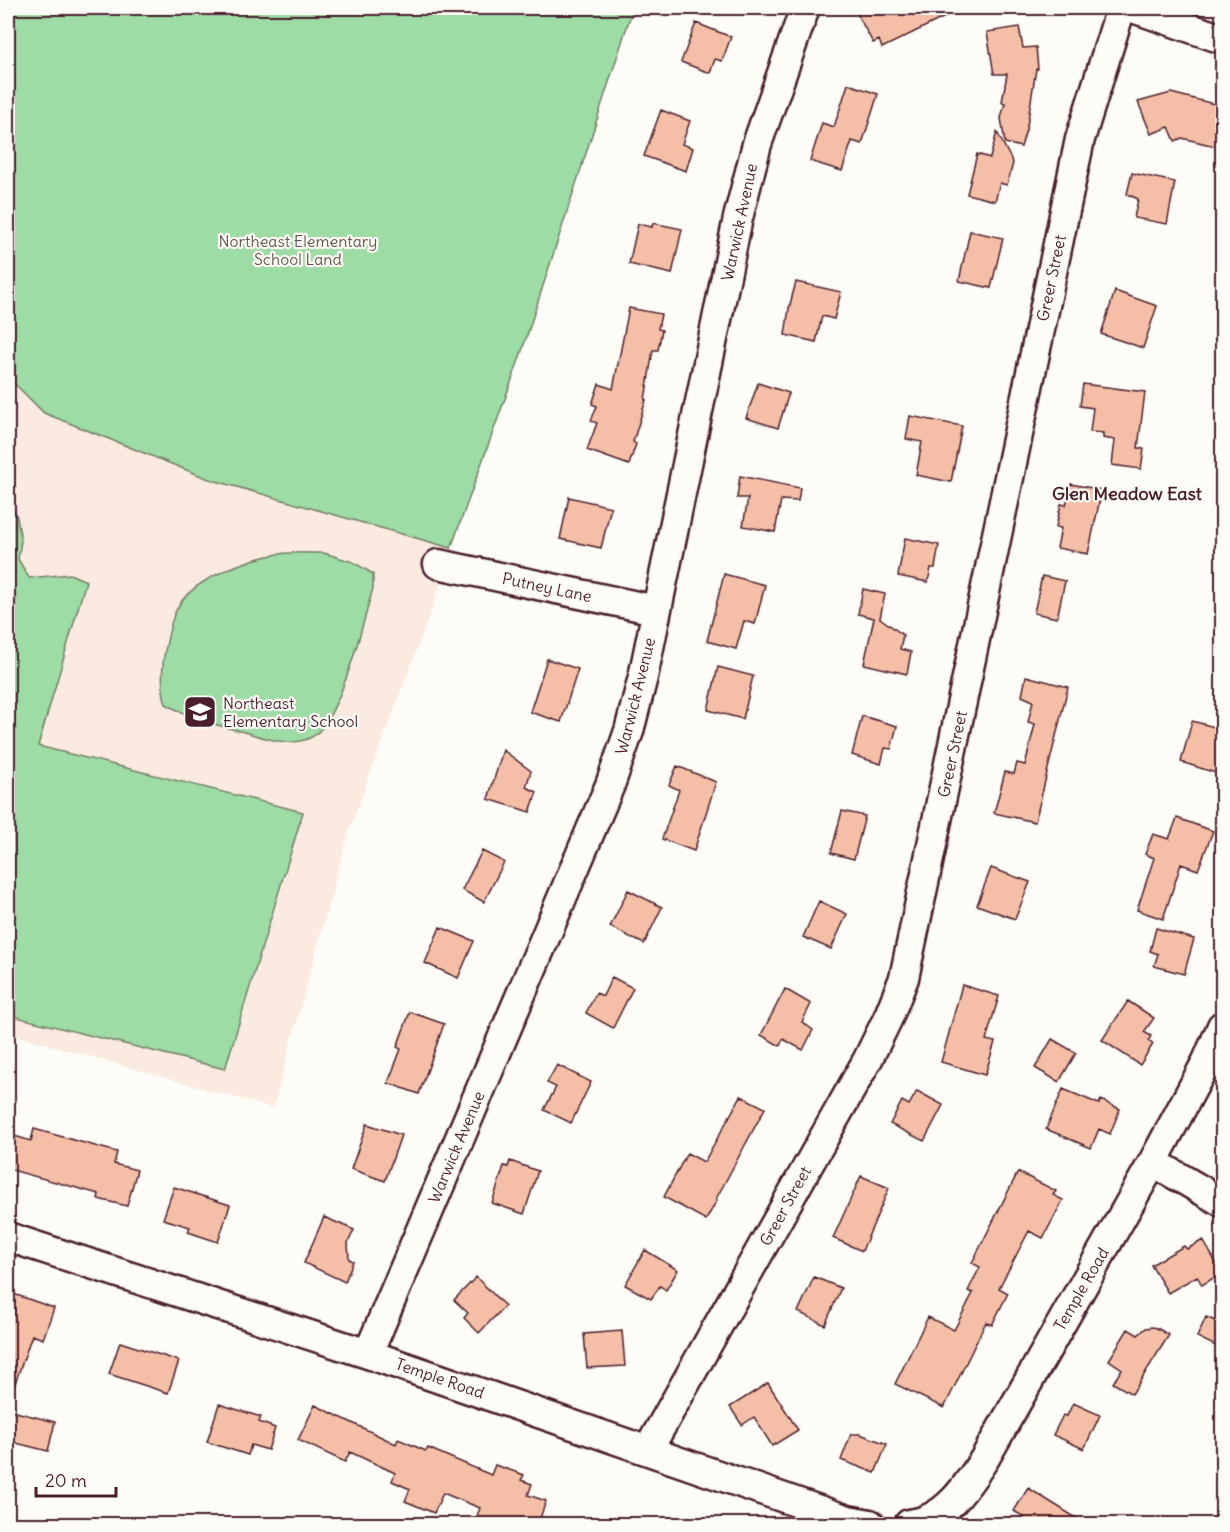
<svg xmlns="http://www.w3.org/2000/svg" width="1230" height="1532" viewBox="0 0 1230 1532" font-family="Delius,sans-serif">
<rect width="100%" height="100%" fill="#fdfcf7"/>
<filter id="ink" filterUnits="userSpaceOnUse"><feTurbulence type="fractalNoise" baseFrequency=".0167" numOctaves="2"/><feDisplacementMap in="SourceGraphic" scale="12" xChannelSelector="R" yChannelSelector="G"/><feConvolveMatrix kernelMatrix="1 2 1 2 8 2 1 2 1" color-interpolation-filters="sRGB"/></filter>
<g filter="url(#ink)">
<path fill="#faeadf" d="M8,378L44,413L209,479L451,548L437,595L349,830L273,1108L8,1033Z"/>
<path fill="#9ddca4" stroke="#747e68" stroke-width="1.5" d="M8,8H633L519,360L451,548L209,479L44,413L8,377Z
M8,495L17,517L21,541L18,559L29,578L70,574L86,581L38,746L303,812L225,1069L8,1015Z
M324,553L353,562L373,574V588C364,619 339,726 310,738C289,747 269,739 248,733C219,726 192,719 166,704C160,685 162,665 166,646C169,632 172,614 181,602C199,577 248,559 278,554C293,552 309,553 324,553Z"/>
<path fill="#f4bfa6" stroke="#4a1f2b" stroke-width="1.5" d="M854,8H963L882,48L879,40L873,43Z
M696,23L731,37L722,61L715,59L710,73L681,62Z
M1019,27L1023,48L1036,47L1038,69H1036L1027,126L1021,147L1005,143L1001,118L1005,103L1002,102L1007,74H994L987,32Z
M848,84L878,94L862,144L852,141L842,171L810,161L822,123L834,127Z
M1171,93L1222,106V134L1219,147L1182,138L1175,141L1169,127L1151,134L1138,102Z
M661,110L690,121L682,144L693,148L686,171L644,156Z
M997,132L1013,163L1007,185L1000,183L995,201L967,194L977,154L990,158Z
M1132,173L1175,182L1167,224L1134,218L1138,199L1127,194Z
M653,223L682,229L672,274L629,264L638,224L652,227Z
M970,231L1003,238L991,288L959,281Z
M796,282L841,292L834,319L822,316L816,342L785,335L789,308Z
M1115,291L1157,306L1143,348L1101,334Z
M629,308L661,314L658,329L662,330L658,350H653L645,400H646L633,442L636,444L629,465L587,450L597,423L591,421L597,406L592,404L599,384L613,389Z
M758,383L789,393L778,428L746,418Z
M1083,384L1145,392L1138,448L1144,449L1141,469L1112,465L1115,440L1103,438V433L1090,432L1093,408L1080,406Z
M910,416L962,426L951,482L916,475L922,442L906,439Z
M740,476L800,488L798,501L781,500L775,532L743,526L748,498H737Z
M1071,484L1102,490L1088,554L1057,548L1061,528L1056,527L1061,504L1066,505Z
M569,497L611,507L601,548L560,539Z
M905,538L939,545L935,568H931L928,582L898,576Z
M724,574L765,585L755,624L744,621L736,649L707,641Z
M1042,576L1065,581L1057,618L1034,613Z
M863,589L885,594L880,618L903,635L900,649L911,652L907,674L864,664L874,618L858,614Z
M547,659L578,669L561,722L530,712Z
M718,667L753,676L743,719L708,710Z
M1026,676L1068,687L1035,822L994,813L1005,772L1014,774L1017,763L1025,765L1035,724L1028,722L1033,701L1022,696Z
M862,716L897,726L891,749L885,748L881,764L852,755Z
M1192,721L1222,729V775L1181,762Z
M503,750L531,771L526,787L537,792L530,812L488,799Z
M677,766L716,782L694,851L662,839L679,790L669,785Z
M842,811L865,816L854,859L831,853Z
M1177,818L1213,831L1198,870L1181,864L1163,919L1137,910L1154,858L1145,854L1153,834L1169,839Z
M482,851L504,862L484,902L462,890Z
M991,868L1030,882L1015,919L977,905Z
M628,890L662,907L644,944L610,927Z
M819,901L847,914L831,949L803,937Z
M440,927L474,941L458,978L425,963Z
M1156,928L1194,939L1184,974L1154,966L1158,954L1150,951Z
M612,977L633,988L613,1028L586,1013L596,993L603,996Z
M962,985L999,996L986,1040L995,1042L985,1075L941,1062Z
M785,989L811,1004L802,1022L813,1030L803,1050L783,1039L780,1046L761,1035Z
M1128,1001L1154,1018L1144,1032L1151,1036L1148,1041L1153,1044L1140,1065L1102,1040Z
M410,1012L444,1024L419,1094L388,1083L401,1049L397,1047Z
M1052,1039L1076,1053L1059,1082L1035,1068Z
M557,1065L591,1082L571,1123L544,1110L556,1087L547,1083Z
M1063,1089L1099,1104L1101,1100L1120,1109L1110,1134L1099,1129L1091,1148L1046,1129Z
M917,1091L943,1105L924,1141L890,1124L902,1101L909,1105Z
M741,1096L765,1108L716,1199L717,1200L706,1220L664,1197L687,1153L704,1162Z
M367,1124L401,1135L385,1181L351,1169Z
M34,1129L117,1152L114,1164L137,1170L127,1206L98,1199L99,1194L8,1169V1134L31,1141Z
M510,1161L538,1171L524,1214L492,1203L504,1166L508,1167Z
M1018,1172L1056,1191L1053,1195L1063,1200L1043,1238L1029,1231L999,1288L1008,1293L992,1325L986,1322L944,1408L895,1384L928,1317L954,1330L973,1293L968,1291L980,1267L972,1263Z
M861,1176L889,1188L862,1251L833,1238Z
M174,1187L230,1205L218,1242L188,1232L190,1227L163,1219Z
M324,1217L354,1230L348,1243L349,1259L353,1261L345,1282L304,1263Z
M1203,1240L1222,1273L1202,1285L1197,1276L1168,1293L1151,1265L1184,1246L1187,1249Z
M645,1250L678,1270L666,1290L660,1286L651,1299L625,1285Z
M476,1277L505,1306L479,1333L464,1318L468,1313L454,1300Z
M814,1277L841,1288L825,1325L798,1312Z
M8,1292L54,1308L43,1339L32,1335L11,1395H8Z
M1206,1317L1222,1324V1349L1197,1337Z
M1152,1327L1157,1328L1169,1335L1132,1394L1113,1383L1122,1369L1109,1360L1128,1329L1138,1335L1146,1328Z
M622,1331L625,1366L587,1368L584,1334Z
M120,1342L179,1361L168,1393L109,1374Z
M768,1383L798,1430L772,1446L754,1417L742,1425L730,1407Z
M1073,1403L1100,1415L1084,1449L1053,1435L1063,1415L1067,1416Z
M219,1404L261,1417L259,1422L275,1428L268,1450L251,1445L248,1455L207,1442Z
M315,1405L396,1444L398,1439L426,1451L428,1448L491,1475L495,1465L524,1475L521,1480L532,1484L528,1495L546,1501L538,1524H474L480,1508L443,1493L434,1513L405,1501L410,1489L392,1481L395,1473L350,1452L345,1462L298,1440Z
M8,1410L55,1422L48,1451L8,1441Z
M851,1434H860L887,1444L875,1473L841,1460Z
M1028,1488L1086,1524H1019L1024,1517L1014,1511Z"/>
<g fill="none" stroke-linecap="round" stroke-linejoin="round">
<defs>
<path id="minor" d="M1133,8L1222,39
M438,564L656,610
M1153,1162L1222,1202
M8,1237L368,1354L848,1520L870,1524
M368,1354L610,785L629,731L643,677L738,218L757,144L805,8
M648,1450L868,1059L888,1018L904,978L1080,139L1121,8
M909,1524C945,1521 967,1486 985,1458L1153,1162L1207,1061L1222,1026"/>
</defs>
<use href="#minor" stroke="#4a1f2b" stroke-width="33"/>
<use href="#minor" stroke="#fdfcf7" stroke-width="28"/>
</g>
</g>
<defs>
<symbol id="school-square" viewBox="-11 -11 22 22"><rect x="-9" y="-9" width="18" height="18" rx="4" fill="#4a1f2b" stroke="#fdfcf7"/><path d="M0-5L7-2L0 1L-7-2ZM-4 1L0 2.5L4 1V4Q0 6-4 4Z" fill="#fff"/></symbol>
</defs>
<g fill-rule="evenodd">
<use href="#school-square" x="181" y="693" width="38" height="38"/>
</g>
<g text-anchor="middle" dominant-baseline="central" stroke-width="4.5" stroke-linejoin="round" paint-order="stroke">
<g font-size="16" fill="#4a1f2b" stroke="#fdfcf7">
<text transform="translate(739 222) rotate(-78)">Warwick Avenue</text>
<text transform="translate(1051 278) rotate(-78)">Greer Street</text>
<text transform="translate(547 587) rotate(12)">Putney Lane</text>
<text transform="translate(635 696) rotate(-76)">Warwick Avenue</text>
<text transform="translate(952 754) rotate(-78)">Greer Street</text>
<text transform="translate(456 1147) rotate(-67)">Warwick Avenue</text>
<text transform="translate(785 1206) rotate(-61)">Greer Street</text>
<text transform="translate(1081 1289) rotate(-60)">Temple Road</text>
<text transform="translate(440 1378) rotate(19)">Temple Road</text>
</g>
<g font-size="16" fill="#63584f" stroke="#fdfcf7">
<text x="298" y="241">Northeast Elementary<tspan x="298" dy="18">School Land</tspan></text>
</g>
<g font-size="16" fill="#4a1f2b" stroke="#fdfcf7" text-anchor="start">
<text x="223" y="703">Northeast<tspan x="223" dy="18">Elementary School</tspan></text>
</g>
<g font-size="18" font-weight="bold" fill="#4a1f2b" stroke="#fdfcf7">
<text x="1127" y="493">Glen Meadow East</text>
</g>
</g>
<rect width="1230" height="1532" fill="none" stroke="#fdfcf7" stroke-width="30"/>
<rect x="15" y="15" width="1200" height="1502" fill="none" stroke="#4a1f2b" stroke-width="2" filter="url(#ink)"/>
<path d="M36 1487v9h80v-9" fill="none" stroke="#4a1f2b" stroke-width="3"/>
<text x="45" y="1487" font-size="18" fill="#4a1f2b" stroke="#fdfcf7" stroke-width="4.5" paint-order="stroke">20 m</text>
</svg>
